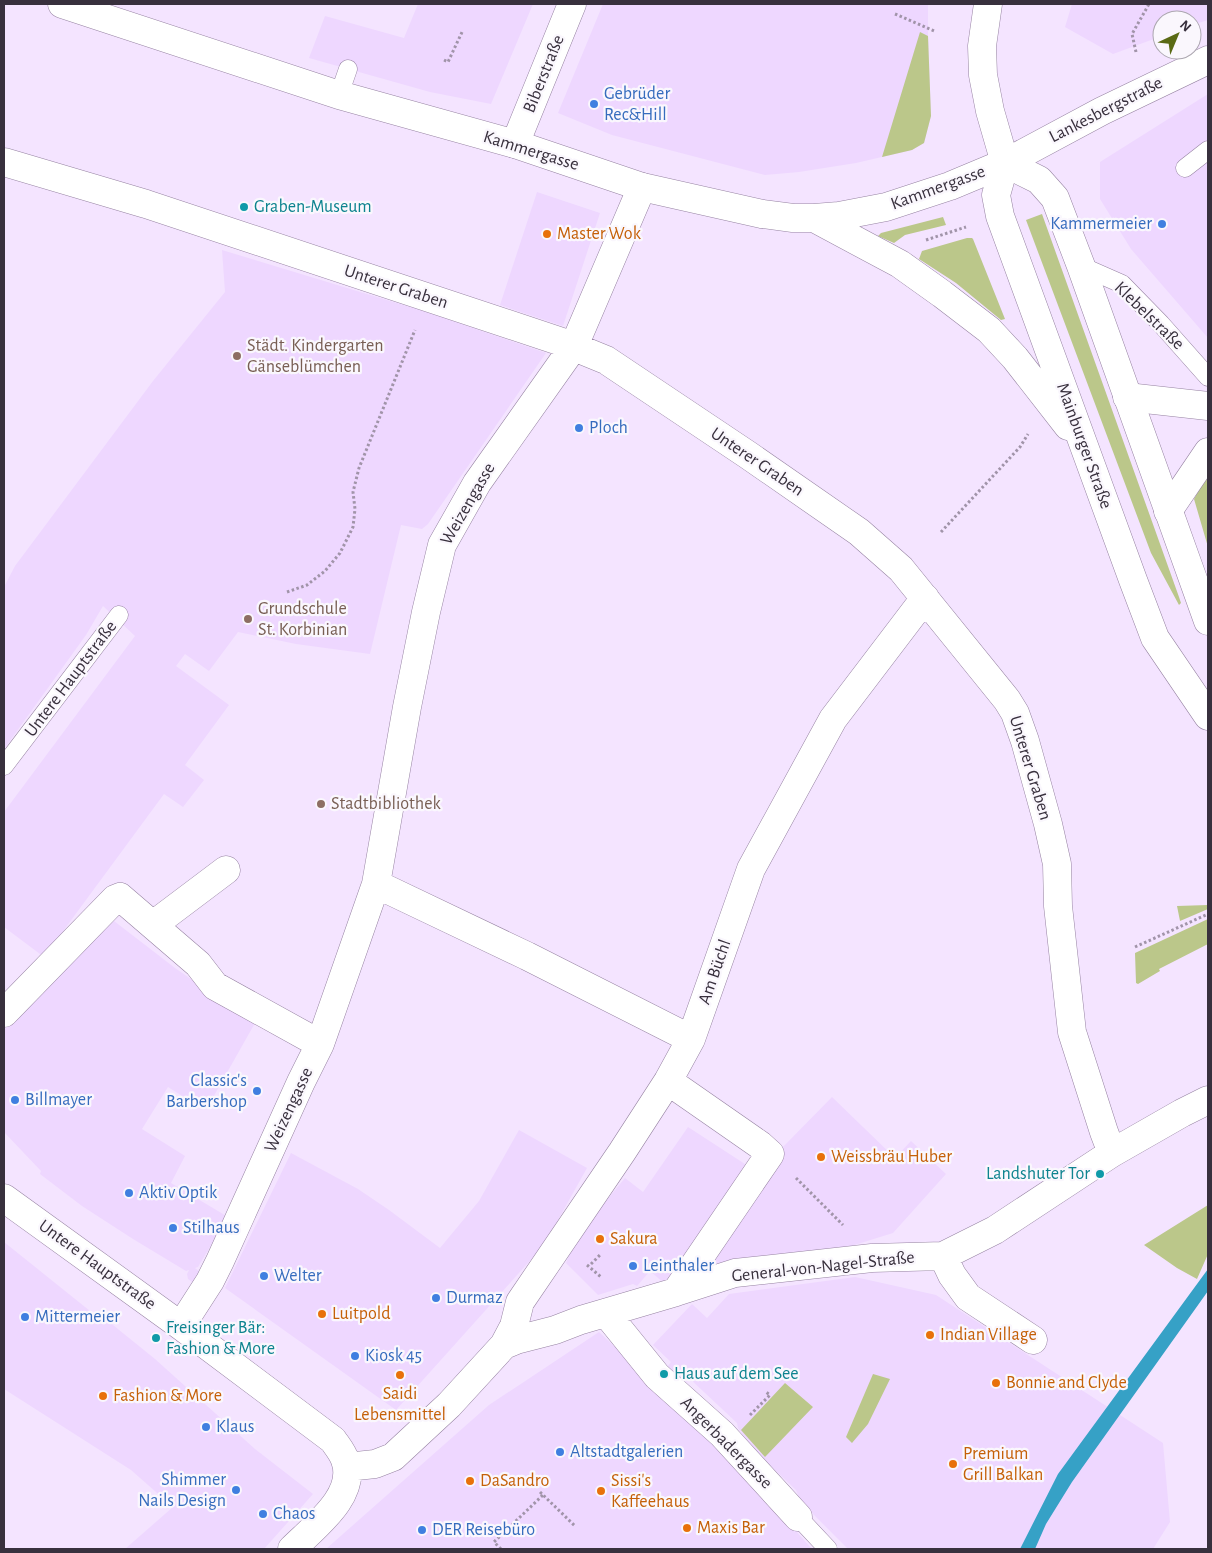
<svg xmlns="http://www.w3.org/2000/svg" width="1212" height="1553" viewBox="0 0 1212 1553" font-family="'Alegreya Sans',sans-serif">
<rect width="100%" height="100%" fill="#f4e4ff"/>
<path fill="#eed7ff" d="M418,4H533L491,104L430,92L309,58L325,16L404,38Z
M603,4H928V36L931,116L924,143L912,150L856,163L799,172L765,175L612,135L558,113Z
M1072,4H1208V20L1192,25V20H1162V36L1113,54L1065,27Z
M1208,94V338L1131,249L1100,199V162Z
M537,192L600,213L563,326L500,305Z
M222,250L423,311L546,353L428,524L422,529L401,525L370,654L296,644L238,632L209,671L185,654L176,666L229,705L185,765L204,780L183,807L164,794L44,957L4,927V812L135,636L103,606L86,635L4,749V587L15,566L153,381L225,292Z
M114,921L175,968L255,1023L207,1108L203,1109L168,1087L142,1129L185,1156L171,1183L228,1217L198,1267L195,1268L200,1272L194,1283L188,1279L187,1274L189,1270L186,1271L133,1239L82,1206L40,1174L41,1171L4,1132V1030Z
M832,1097L895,1158L911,1141L946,1174L893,1233L848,1247L704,1265L665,1284L650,1271L637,1286L633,1284L598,1295L566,1263L577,1236L625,1178L643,1192L688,1127L748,1166L782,1148Z
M519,1130L587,1168L544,1245L396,1410L225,1288L291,1153L358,1189L389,1210L440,1248L479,1201Z
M4,1242L105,1323L108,1321L155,1359L255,1449L313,1494L264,1549H125L173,1507L131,1470L4,1389Z
M855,1277L936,1295L1163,1443L1170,1522L1153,1549H848L801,1502L796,1490L756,1452L738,1428L737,1423L688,1377L680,1385L664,1371L671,1362L653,1345L692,1304L707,1318L729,1294Z
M599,1332L714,1439L812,1549H326L489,1405Z"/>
<path fill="#bbc78a" d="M920,32L928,36L931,116L924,143L912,150L882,157Z
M1042,214L1179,597L1181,603L1179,605L1151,553L1026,220Z
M943,217L946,225L905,235L894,243L878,236L881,233Z
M967,238H972L973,239L1005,319L1001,320L956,283L919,259L922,251Z
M1208,473V547L1194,499Z
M1208,905V909L1180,921L1177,906Z
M1208,919V944L1159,969L1160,971L1138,984L1136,983L1135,953Z
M1208,1205V1254L1197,1279L1177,1268L1144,1245Z
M873,1374L890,1379L868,1424L852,1443L846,1437Z
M785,1383L813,1407L765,1457L741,1430Z"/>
<path fill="#36a1c6" d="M1208,1269V1291L1072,1482L1046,1524L1035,1549H1020L1058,1474Z"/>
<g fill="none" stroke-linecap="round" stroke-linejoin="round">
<defs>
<path id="lane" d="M339,95L348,69
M1185,168L1208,150
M1081,266L1122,284L1161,324L1208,377
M4,766L119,615
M798,1517L828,1549"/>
<path id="street" d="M515,144L572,4
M4,162L146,204L562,342L606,360L748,455L859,532L901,569L1007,700L1015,713L1025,741L1048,824L1057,864L1058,906L1072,1032L1104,1132L1112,1153
M1005,163L1102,111L1208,60
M1127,397L1208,406
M1168,511L1208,452
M376,884L527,956L691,1039
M153,925L226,870
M4,1013L115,899L120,897L198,964L215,986L320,1044
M668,1081L760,1145L770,1154L676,1292
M4,1198L181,1326L333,1440C337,1446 343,1453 345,1460C358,1495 314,1527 292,1549
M943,1256L952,1275L968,1297L1033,1340
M606,1313L657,1376L722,1434L798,1517
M181,1326L210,1281L220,1261L301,1082L320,1044L376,884L407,707L426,612L442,545L477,483L574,346L642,187
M504,1345L514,1326L520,1302L622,1152L668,1081L691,1039L751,869L833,719L925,598
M347,1467L375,1464L393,1457L449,1405L504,1345L516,1340L555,1330L581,1320L676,1292L735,1273L872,1258L943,1256L995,1230L1112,1153L1182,1113L1208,1100"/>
<path id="secondary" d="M62,4L339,95L515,144L642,187L762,214L793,218H814L839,216L886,207L950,186L1005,163
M988,4L982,46L983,75L990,111L1005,163L996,195L1000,216L1133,580L1155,638L1208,716
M1005,163L1039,180L1055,198L1081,266L1208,621
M814,218L900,264L942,294L989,330L1015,358L1068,426"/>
</defs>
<use href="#lane" stroke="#9683a2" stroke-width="19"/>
<use href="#street" stroke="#9683a2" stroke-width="29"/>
<use href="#secondary" stroke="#9683a2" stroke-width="29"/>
<path stroke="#a194a9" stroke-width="3" stroke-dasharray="2.5 2.5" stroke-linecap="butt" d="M895,14L934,31
M1136,52L1132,34L1149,4
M444,60L448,62L463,30
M926,240L966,227
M941,532L1020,447L1028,434
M287,592L307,585L325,571L340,553L353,527L355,509L353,492L359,468L415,330
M1135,947L1208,914
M796,1178L843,1225
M591,1264L600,1255
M587,1265L601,1277
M750,1415L770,1395L766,1392
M540,1492L575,1526
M501,1549L494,1542L543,1495"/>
<use href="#lane" stroke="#fff" stroke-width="18"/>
<use href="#street" stroke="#fff" stroke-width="28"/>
<use href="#secondary" stroke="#fff" stroke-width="28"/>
</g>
<g fill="#3f7fe0" stroke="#faf7fd" stroke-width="2">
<circle cx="594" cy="104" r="5"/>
<circle cx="1162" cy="224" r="5"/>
<circle cx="579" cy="428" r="5"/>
<circle cx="257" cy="1091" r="5"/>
<circle cx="15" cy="1100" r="5"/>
<circle cx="129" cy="1193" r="5"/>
<circle cx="173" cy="1228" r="5"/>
<circle cx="633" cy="1266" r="5"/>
<circle cx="264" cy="1276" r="5"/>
<circle cx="436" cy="1298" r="5"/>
<circle cx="25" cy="1317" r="5"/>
<circle cx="355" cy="1356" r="5"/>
<circle cx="206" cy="1427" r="5"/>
<circle cx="560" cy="1452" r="5"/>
<circle cx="236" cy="1490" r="5"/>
<circle cx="263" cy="1514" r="5"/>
<circle cx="422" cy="1530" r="5"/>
</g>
<g fill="#0f9aa8" stroke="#faf7fd" stroke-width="2">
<circle cx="244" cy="207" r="5"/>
<circle cx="1100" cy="1174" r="5"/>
<circle cx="156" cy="1338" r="5"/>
<circle cx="664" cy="1374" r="5"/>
</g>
<g fill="#e8710a" stroke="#faf7fd" stroke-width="2">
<circle cx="547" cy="234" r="5"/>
<circle cx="821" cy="1157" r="5"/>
<circle cx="600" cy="1239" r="5"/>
<circle cx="322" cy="1314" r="5"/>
<circle cx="930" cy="1335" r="5"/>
<circle cx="400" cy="1375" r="5"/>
<circle cx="996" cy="1383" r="5"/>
<circle cx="103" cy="1396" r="5"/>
<circle cx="953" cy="1464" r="5"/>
<circle cx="470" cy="1481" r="5"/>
<circle cx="601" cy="1491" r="5"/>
<circle cx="687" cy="1528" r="5"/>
</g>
<g fill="#8d6e63" stroke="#faf7fd" stroke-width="2">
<circle cx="237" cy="356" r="5"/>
<circle cx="248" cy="619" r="5"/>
<circle cx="321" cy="804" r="5"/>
</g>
<g text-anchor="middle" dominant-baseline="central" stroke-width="4.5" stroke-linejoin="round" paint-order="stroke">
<g font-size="18" fill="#38303d" stroke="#faf7fd">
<text transform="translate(544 74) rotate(-68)">Biberstraße</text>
<text transform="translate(1106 110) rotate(-27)">Lankesbergstraße</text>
<text transform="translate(531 151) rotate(17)">Kammergasse</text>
<text transform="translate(938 188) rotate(-20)">Kammergasse</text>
<text transform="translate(396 287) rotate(18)">Unterer Graben</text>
<text transform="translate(1149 316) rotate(44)">Klebelstraße</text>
<text transform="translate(1084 446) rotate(70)">Mainburger Straße</text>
<text transform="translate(757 462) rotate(34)">Unterer Graben</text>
<text transform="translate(468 504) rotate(-60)">Weizengasse</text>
<text transform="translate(71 679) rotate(-53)">Untere Hauptstraße</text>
<text transform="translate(1030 768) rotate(73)">Unterer Graben</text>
<text transform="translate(715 972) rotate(-71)">Am Büchl</text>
<text transform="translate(289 1110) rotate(-65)">Weizengasse</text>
<text transform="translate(97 1265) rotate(36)">Untere Hauptstraße</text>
<text transform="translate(823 1267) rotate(-6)">General-von-Nagel-Straße</text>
<text transform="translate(726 1443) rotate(45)">Angerbadergasse</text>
</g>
<g font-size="18" fill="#366cbe" stroke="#faf7fd" text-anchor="start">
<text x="604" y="94">Gebrüder<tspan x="604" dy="21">Rec&amp;Hill</tspan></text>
<text x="1152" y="224" text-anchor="end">Kammermeier</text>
<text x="589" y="428">Ploch</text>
<text x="247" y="1081" text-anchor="end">Classic's<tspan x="247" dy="21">Barbershop</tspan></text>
<text x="25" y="1100">Billmayer</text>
<text x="139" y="1193">Aktiv Optik</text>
<text x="183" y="1228">Stilhaus</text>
<text x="643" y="1266">Leinthaler</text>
<text x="274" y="1276">Welter</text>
<text x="446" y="1298">Durmaz</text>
<text x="35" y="1317">Mittermeier</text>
<text x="365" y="1356">Kiosk 45</text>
<text x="216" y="1427">Klaus</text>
<text x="570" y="1452">Altstadtgalerien</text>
<text x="226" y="1480" text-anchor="end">Shimmer<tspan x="226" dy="21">Nails Design</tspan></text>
<text x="273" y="1514">Chaos</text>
<text x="432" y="1530">DER Reisebüro</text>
</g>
<g font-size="18" fill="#0d838f" stroke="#faf7fd" text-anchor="start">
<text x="254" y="207">Graben-Museum</text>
<text x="1090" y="1174" text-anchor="end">Landshuter Tor</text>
<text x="166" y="1328">Freisinger Bär:<tspan x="166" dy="21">Fashion &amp; More</tspan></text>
<text x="674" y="1374">Haus auf dem See</text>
</g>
<g font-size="18" fill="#c56008" stroke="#faf7fd" text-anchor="start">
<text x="557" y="234">Master Wok</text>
<text x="831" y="1157">Weissbräu Huber</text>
<text x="610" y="1239">Sakura</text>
<text x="332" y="1314">Luitpold</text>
<text x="940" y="1335">Indian Village</text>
<text x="1006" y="1383">Bonnie and Clyde</text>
<text x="400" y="1394" text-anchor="middle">Saidi<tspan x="400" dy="21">Lebensmittel</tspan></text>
<text x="113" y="1396">Fashion &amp; More</text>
<text x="963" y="1454">Premium<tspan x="963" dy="21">Grill Balkan</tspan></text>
<text x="480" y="1481">DaSandro</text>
<text x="611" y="1481">Sissi's<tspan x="611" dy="21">Kaffeehaus</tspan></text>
<text x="697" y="1528">Maxis Bar</text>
</g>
<g font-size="18" fill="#785e54" stroke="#faf7fd" text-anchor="start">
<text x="247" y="346">Städt. Kindergarten<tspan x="247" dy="21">Gänseblümchen</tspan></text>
<text x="258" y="609">Grundschule<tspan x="258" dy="21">St. Korbinian</tspan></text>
<text x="331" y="804">Stadtbibliothek</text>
</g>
</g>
<rect width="1212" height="1553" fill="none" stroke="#38303d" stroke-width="10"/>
<g transform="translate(1177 35) rotate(44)"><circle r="24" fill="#faf7fd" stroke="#aca7b0"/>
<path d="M0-4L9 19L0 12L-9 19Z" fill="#5a6a15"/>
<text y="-8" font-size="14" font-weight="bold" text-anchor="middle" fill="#38303d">N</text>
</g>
</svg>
